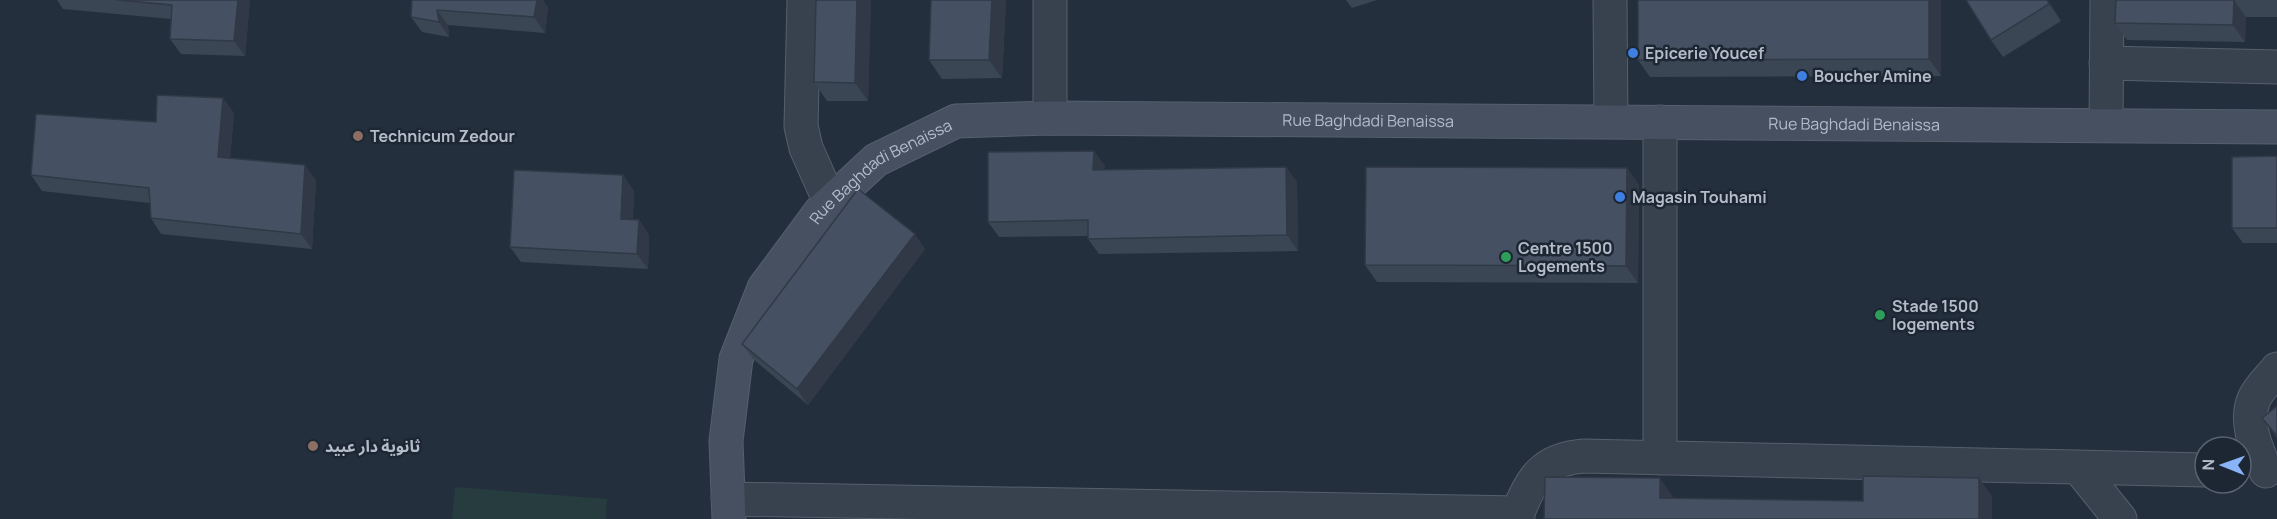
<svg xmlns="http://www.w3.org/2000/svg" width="2277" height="519" viewBox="0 0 2277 519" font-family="Manrope,'Noto Sans Arabic',sans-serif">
<rect width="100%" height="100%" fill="#242f3e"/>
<path fill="#263c3f" d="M455,487L607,499L606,519H452Z"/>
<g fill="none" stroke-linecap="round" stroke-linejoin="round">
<defs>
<path id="street" d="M804,0L801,126L806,148L830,202
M1610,0L1611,121
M2106,63L2277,67
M1050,118V0
M1660,122V458
M2106,125L2107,0
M2079,468L2120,519
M2266,471C2257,450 2244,423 2254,399C2259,388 2270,378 2277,369
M728,499L1518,513V519
M1518,513C1531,478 1544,459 1584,456L2205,470"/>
<g id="secondary">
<path id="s1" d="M729,519L726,441L736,359L764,288L821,211L876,160L956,121L1050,118L2277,127"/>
</g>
</defs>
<use href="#street" stroke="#565f6c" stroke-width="35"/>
<use href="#secondary" stroke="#565f6c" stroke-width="35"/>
<use href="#street" stroke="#38414e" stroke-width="33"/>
<use href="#secondary" stroke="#465061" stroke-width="33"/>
</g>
<path fill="#3b4654" d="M57,0H250L245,56L181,54L170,39L171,19L63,9Z
M412,0H543L548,8L545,33L448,25L449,37L422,32L411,17Z
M816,0H871L868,101H827L814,82Z
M931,0H1006L1002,78L942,79L929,60Z
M1346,0H1377L1352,8Z
M1941,0V76L1650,77L1638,60Z
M2048,0L2061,21L2003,57L1991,40Z
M2116,0H2277V17H2246L2245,42L2127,40L2115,23Z
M234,113L230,158L316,180L312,249L161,234L151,218L150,203L42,191L31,175L156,122Z
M1094,151L1105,166L1104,170L1286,167L1297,182L1298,251L1099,254L1088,239V236L999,237L988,222Z
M2277,156V243H2243L2232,228Z
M1627,168L1639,185L1638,283L1377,282L1365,265Z
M623,175L634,191L633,219L639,220L649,235L648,269L521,262L510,247Z
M925,249L808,405L753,359L742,344Z
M2277,406V438L2262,418Z"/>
<path fill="#303945" d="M238,0H250L245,56L234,41Z
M535,0H543L548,8L545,33L534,17Z
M857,0H871L868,101L855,83Z
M992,0H1006L1002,78L989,60Z
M1929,0H1941V76L1929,59Z
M2047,0H2048L2061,21L2049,4Z
M2234,0L2246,17L2245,42L2233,25Z
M437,10L448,25L449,37L439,22Z
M223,98L234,113L229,172L218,157Z
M1094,151L1105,166L1104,185L1093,170Z
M305,165L316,180L312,249L301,234Z
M1286,167L1297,182L1298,251L1287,235Z
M1627,168L1639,185L1638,283L1626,266Z
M623,175L634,191L632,234L621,219Z
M639,220L649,235L648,269L637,254Z
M915,234L925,249L808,405L797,389Z
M1660,478L1673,497V517L1660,498Z
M1979,478L1992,496V519H1979Z"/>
<path fill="#455162" stroke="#303945" stroke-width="1.5" d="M117,0H238L234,41L170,39L172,5Z
M412,0H537L534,17L437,10L439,22L411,17Z
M816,0H857L855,83L814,82Z
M931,0H992L989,60H929Z
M1638,0H1929V59L1638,60Z
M1966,0H2047L2049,4L1991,40Z
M2116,0H2234L2233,25L2115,23Z
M157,95L223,98L218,157L305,165L301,234L151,218L149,188L31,175L36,114L156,122Z
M1094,151L1093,170L1286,167L1287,235L1088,239V220L988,222V152Z
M2277,156V228H2232V157Z
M1366,167L1627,168L1626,266L1365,265Z
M514,170L623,175L621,219L639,220L637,254L510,247Z
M858,189L915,234L797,389L742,344Z
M2277,406V436L2262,418Z
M1863,476L1979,478V519H1544L1545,477L1660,478V498L1863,501Z"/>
<g fill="#3f7fe0" stroke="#1d2633" stroke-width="2">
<circle cx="1633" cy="53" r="6"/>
<circle cx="1802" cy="76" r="6"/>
<circle cx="1620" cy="197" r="6"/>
</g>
<g fill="#8d6e63" stroke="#1d2633" stroke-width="2">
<circle cx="358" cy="136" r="6"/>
<circle cx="313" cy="446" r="6"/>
</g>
<g fill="#2e9e5b" stroke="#1d2633" stroke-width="2">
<circle cx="1506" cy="257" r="6"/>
<circle cx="1880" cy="315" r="6"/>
</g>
<g text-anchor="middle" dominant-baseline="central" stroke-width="5" stroke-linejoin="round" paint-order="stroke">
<g font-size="16" font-weight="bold" fill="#b4bcc9" stroke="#1d2633" text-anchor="start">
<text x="1645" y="53">Epicerie Youcef</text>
<text x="1814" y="76">Boucher Amine</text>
<text x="370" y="136">Technicum Zedour</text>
<text x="1632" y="197">Magasin Touhami</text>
<text x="1518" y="248">Centre 1500<tspan x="1518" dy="18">Logements</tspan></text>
<text x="1892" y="306">Stade 1500<tspan x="1892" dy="18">logements</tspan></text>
<text x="325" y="446">ثانوية دار عبيد</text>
</g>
<g font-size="16" fill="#b4bcc9" stroke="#1d2633">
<text stroke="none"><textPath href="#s1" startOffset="909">Rue Baghdadi Benaissa</textPath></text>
<text stroke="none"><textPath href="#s1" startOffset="1395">Rue Baghdadi Benaissa</textPath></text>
<text stroke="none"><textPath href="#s1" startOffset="405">Rue Baghdadi Benaissa</textPath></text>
</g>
</g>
<g transform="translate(2223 465) rotate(271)"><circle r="28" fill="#1d2633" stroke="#59626f" stroke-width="1.5"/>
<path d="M0-4.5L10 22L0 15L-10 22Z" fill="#8ab4f8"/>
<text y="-9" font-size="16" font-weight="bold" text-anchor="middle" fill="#b4bcc9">N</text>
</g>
</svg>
